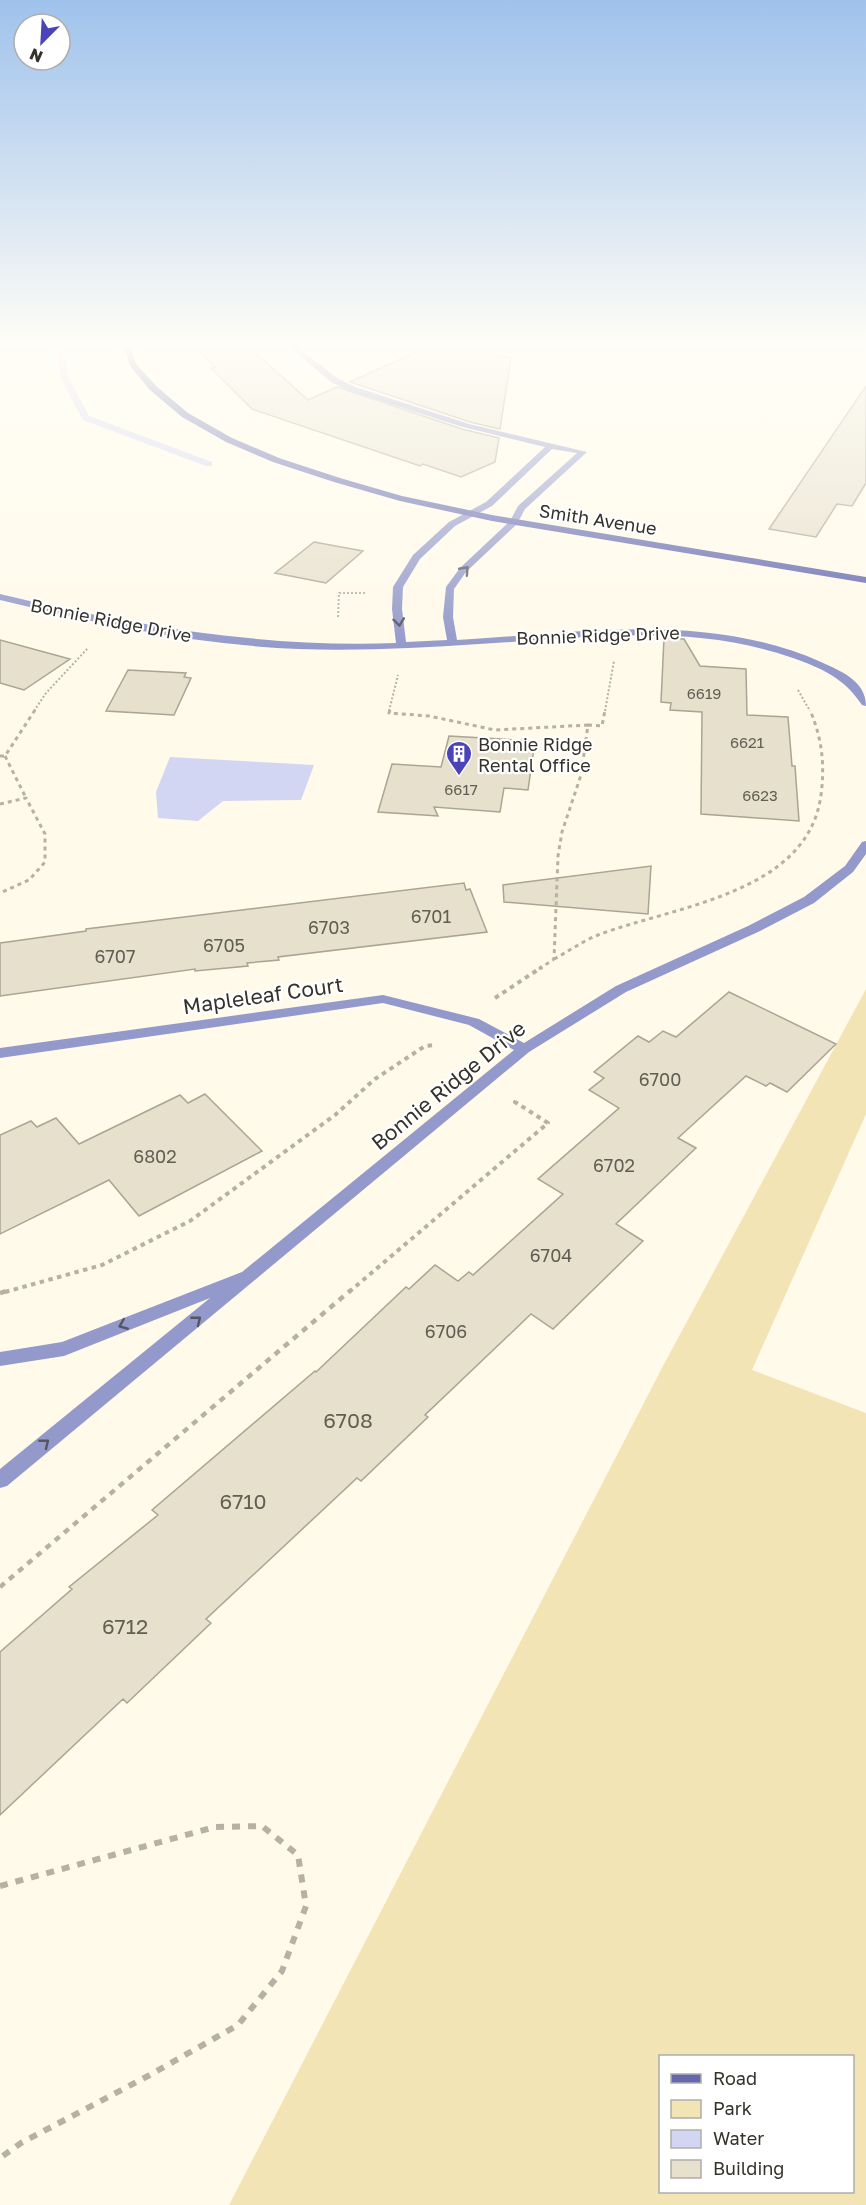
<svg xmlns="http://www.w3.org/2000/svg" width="866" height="2205" viewBox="0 0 866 2205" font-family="'Golos Text',sans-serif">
<rect width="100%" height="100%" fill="#fffaea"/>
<path fill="#f2e4b5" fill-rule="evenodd" d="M866,989V1114L752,1370L866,1413V2205H229L663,1366ZM660,2056H852V2192H660Z"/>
<path fill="#d2d6f3" d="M170,757L314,765L301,800L223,801L198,821L158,818L156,792Z"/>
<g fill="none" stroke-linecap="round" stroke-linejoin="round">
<path fill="#d2d6f3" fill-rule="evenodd" d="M62,342H68L63,348L69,379L89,416L212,462V466H206L83,420L61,379L57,348Z"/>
</g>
<path fill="#e6e0cc" stroke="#aaa492" stroke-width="1.5" d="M438,342L511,358L500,429L470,422L350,382Z
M250,348L308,400L337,387L462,429L499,438L495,462L461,477L423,464L420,466L252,409L211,368L215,367L202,354Z
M866,386V483L852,506L837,504L816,537L769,529Z
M314,542L363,551L326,583L275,573Z
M664,638L684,639L700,666L746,669L747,715L788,717L792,766H795L799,821L701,814L702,712L670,710L671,703L661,702Z
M0,640L70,659L24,690L0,683Z
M128,670L186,673L184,677L191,678L174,715L106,711Z
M449,736L535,741L528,790L504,788L500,812L434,807L438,816L378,812L392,764L441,767Z
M651,866L648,914L504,902L503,885Z
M464,883L466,890L470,889L487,932L278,957L279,960L247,963L248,966L195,971V969L0,996V943L86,931V929Z
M729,992L836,1044L787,1092L770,1083L766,1086L746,1076L678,1138L696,1148L616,1224L643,1241L553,1329L531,1314L425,1415L428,1417L361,1481L357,1478L206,1619L211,1623L127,1703L123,1699L0,1815V1652L72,1589L69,1587L158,1515L152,1510L315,1371L316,1372L406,1287L409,1289L435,1265L458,1281L469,1272L473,1275L563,1194L538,1179L619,1108L589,1090L604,1078L594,1072L638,1036L649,1042L663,1031L676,1037Z
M205,1094L262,1151L139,1216L109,1180L0,1234V1135L31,1121L37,1127L56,1118L79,1144L180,1095L188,1103Z"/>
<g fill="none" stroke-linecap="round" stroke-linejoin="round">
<path stroke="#b5b1a4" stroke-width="2" stroke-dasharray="2 2" stroke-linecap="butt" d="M338,617L339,593H367
M798,690L810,711
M34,711L46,693L88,648
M389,711L398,675
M605,711L614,661"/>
<path stroke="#b5b1a4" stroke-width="3" stroke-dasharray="4 4" stroke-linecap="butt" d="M390,710L389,713L429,716L495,730L588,725L581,775L562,832L558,856L554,959L539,969
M588,725L602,726L605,710
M0,756H5L35,710
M5,756L26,798
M0,804L26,798L45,834V862L29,880L0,893
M554,959C569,951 583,941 598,935C674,906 808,894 821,795C825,765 822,738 810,710"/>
<path stroke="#b5b1a4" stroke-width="4" stroke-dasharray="4.5 4.5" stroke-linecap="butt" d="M495,998L542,967
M5,1292L102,1265L190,1221L335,1115L375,1079L425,1046L434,1045
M349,1292L548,1123L515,1102L518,1099"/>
<path stroke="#b5b1a4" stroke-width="4.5" stroke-dasharray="6 6" stroke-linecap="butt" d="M0,1293L10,1290
M0,1587L351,1290"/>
<path stroke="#b5b1a4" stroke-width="6" stroke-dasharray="8 8" stroke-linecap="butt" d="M0,1886L215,1827L262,1826L298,1855L306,1906L282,1971L238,2025L148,2076L21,2143L0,2158"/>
<path fill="#9399ca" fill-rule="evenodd" d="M853,342H866V345Z"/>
<path fill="#9399ca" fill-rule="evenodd" d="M284,342H291L337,378L355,387L469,424L587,452L525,509L517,524L466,572L454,589L453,617L457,640C579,633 705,611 821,662C841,671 866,681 866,706L862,705C844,678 823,669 793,658C691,622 585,638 479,644C419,648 359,651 299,649C197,645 98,624 0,600V594C131,625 260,648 396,643L392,609L393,587L413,555L449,522L486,502L545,447L463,427L349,391L331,382ZM552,449L577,453L518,506L510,521L460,568L446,587L443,617L447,640L406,642L402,609L403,587L420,559L455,526L492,506Z
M866,841V854L853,872L814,903L758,932L626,992L529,1052L7,1486L0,1488V1469L210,1298L64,1356L0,1366V1352L62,1342L242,1272L514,1050L469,1025L383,1003L0,1058V1048L383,995L479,1019L524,1043L616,986L748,926L804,897L845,866L862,842Z"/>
<path fill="#6469af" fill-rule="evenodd" d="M123,342H129L136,364L156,386L188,413L232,438L279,458L340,478L402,496L492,515L866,577V583L492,521L400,501L334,482L273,462L226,442L182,417L150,390L130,366Z"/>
</g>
<defs><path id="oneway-chevron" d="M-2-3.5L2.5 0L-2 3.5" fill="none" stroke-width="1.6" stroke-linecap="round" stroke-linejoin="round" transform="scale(1.5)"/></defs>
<g stroke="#565663">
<use href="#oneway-chevron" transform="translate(465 570) rotate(-48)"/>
<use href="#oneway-chevron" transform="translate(399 622) rotate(83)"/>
<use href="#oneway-chevron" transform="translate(197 1320) rotate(-39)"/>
<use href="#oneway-chevron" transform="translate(123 1325) rotate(158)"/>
<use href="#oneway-chevron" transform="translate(45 1443) rotate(-39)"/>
</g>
<linearGradient id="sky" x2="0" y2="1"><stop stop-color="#9fc2ec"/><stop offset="0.53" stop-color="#fffdf6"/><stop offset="1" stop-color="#fffdf6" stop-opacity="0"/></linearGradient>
<rect width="866" height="650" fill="url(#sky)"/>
<defs>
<symbol id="building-pin" viewBox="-11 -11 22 30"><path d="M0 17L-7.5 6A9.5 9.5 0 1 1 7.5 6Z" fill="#4a43b9" stroke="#fff"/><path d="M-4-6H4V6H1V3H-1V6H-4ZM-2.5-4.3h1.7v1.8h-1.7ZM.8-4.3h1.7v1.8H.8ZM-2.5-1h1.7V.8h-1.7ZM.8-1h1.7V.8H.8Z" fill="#fff"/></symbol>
</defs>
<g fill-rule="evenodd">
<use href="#building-pin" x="444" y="739" width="30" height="40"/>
</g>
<g text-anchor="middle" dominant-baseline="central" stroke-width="4.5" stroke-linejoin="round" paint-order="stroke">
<g font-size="15" fill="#615e53">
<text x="704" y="693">6619</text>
<text x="747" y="742">6621</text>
<text x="461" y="789">6617</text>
<text x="760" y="795">6623</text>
</g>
<g font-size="18" fill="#35322b" stroke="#fff">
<text transform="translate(598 519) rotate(9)">Smith Avenue</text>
<text transform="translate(111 620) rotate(11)">Bonnie Ridge Drive</text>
<text transform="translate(598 635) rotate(-2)">Bonnie Ridge Drive</text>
</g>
<g font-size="18" fill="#35322b" stroke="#fff" text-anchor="start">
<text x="478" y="744">Bonnie Ridge<tspan x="478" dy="21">Rental Office</tspan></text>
</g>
<g font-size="18" fill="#615e53">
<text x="431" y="916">6701</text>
<text x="329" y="927">6703</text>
<text x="224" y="945">6705</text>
<text x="115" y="956">6707</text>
<text x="660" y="1079">6700</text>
<text x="155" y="1156">6802</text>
<text x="614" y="1165">6702</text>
<text x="551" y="1255">6704</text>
<text x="446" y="1331">6706</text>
</g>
<g font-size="21" fill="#35322b" stroke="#fff">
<text transform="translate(263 995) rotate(-8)">Mapleleaf Court</text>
<text transform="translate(448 1085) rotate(-39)">Bonnie Ridge Drive</text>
</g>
<g font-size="21" fill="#615e53">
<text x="348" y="1420">6708</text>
<text x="243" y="1501">6710</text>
<text x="125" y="1626">6712</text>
</g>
</g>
<rect x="659" y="2055" width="195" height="138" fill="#ffffff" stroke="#aeadaa" stroke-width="1.5"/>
<rect x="671" y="2074" width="30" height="9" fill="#6469af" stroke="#aeadaa" stroke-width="1.5"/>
<text x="713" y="2085" font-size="18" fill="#35322b">Road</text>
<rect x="671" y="2100" width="30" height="18" fill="#f2e4b5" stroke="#aeadaa" stroke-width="1.5"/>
<text x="713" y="2115" font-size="18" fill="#35322b">Park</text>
<rect x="671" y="2130" width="30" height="18" fill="#d2d6f3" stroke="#aeadaa" stroke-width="1.5"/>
<text x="713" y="2145" font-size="18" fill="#35322b">Water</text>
<rect x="671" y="2160" width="30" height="18" fill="#e6e0cc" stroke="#aeadaa" stroke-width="1.5"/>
<text x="713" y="2175" font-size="18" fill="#35322b">Building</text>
<g transform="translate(42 42) rotate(204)"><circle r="28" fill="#ffffff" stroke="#aeadaa" stroke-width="1.5"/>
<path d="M0-4.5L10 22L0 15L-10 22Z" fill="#4a43b9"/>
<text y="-9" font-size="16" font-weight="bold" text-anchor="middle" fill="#35322b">N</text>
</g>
</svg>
